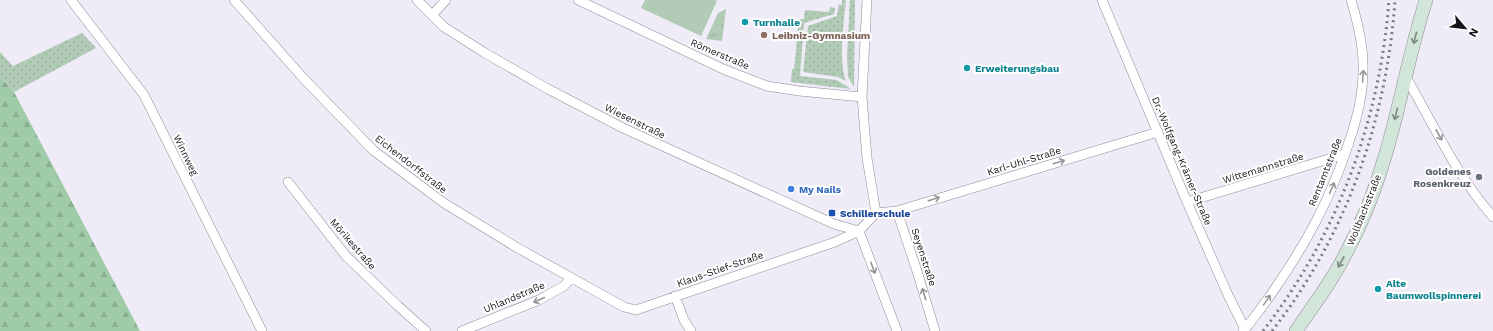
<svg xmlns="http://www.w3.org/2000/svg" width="1493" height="331" viewBox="0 0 1493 331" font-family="'Work Sans',sans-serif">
<defs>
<pattern id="grass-dots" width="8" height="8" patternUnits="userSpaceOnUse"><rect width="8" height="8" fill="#b1cbb6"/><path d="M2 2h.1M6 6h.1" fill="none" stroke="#97ad9c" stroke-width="1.8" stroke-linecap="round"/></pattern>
<pattern id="forest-firs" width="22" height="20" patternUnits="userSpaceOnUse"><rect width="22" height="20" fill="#a0cba9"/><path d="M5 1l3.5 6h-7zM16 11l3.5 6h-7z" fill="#89ad91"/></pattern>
<pattern id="park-tufts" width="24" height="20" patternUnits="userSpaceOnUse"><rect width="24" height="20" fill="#b1cbb6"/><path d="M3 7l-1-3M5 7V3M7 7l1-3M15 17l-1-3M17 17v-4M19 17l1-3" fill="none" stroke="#97ad9c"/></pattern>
</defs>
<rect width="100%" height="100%" fill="#efecf8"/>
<path fill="url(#grass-dots)" d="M842,0H846C844,21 838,62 846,81L838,77L803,72L808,26L837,16L839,4L842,5Z
M850,0H855L854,87L848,77L847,56Z
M830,7L835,8L834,14L804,23L800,76L837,80L851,89L791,82L792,69H794L799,19H804L805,10L829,12Z
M82,33L96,48L14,92L0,77V52L13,66Z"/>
<path fill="url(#forest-firs)" d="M0,77L14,92L140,331H0Z"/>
<path fill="url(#park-tufts)" d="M726,9L722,41L706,39L718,13Z"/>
<path fill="#b1cbb6" d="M645,0H715L717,1L701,36L641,8Z"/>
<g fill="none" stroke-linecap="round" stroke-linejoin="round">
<defs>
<path id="street" d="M71,0L144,95L262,331
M234,0L304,79L374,151L444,203L516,247L624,307L636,310L835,242L859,231L876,213
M417,0L444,27L485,53L548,89L623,128L834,224L859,231
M578,0L723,69L767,86L799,91L862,97
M867,0L862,97L867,158L876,213
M1102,0L1187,202L1228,295L1245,329
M432,15L446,0
M1406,77C1433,124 1457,176 1493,217
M288,182L346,256L398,306L426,331
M1187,202L1345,154
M897,211L917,271L935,331
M876,213L897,211L1158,132
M859,231L897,331
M675,296L684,320L691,331
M462,331L539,300L564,286L571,278
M1243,331C1255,318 1264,304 1274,290C1307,242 1331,198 1349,142C1357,119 1363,96 1363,71C1364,47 1358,23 1351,0"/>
<path id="secondary" d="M1296,331C1308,313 1321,296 1332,278C1355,240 1374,196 1386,153C1401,102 1410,50 1426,0"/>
</defs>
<use href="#street" stroke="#8f8c97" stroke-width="10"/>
<use href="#secondary" stroke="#8f8c97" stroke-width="14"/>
<use href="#street" stroke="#fff" stroke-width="9"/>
<use href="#secondary" stroke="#d1e6d8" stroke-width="13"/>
<path stroke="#7b7981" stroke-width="3" stroke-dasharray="2 4" stroke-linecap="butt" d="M1263,331C1337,235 1380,121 1389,0
M1272,331C1346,236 1387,119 1395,0"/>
</g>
<defs><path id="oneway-shaft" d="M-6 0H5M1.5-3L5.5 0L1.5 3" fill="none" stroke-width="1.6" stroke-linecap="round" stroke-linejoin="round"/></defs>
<g stroke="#7c8882">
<use href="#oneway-shaft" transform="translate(1415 38) rotate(105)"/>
<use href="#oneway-shaft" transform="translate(1396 114) rotate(104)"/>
<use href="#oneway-shaft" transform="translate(1341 262) rotate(119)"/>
</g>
<g stroke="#969597">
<use href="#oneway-shaft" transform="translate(1363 76) rotate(-86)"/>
<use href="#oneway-shaft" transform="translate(1439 135) rotate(61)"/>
<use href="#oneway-shaft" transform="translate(1059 162) rotate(-17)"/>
<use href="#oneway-shaft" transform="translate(1332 188) rotate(-66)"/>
<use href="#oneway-shaft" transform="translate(934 199) rotate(-17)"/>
<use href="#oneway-shaft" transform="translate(873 268) rotate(70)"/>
<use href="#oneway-shaft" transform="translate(924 294) rotate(-107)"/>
<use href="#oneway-shaft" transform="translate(539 300) rotate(156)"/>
<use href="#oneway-shaft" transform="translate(1267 300) rotate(-55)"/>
</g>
<g fill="#0f9aa8" stroke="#fff" stroke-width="1.5">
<circle cx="745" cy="22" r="4"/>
<circle cx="967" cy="68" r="4"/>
<circle cx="1378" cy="289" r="4"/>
</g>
<circle fill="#8d6e63" stroke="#fff" stroke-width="1.5" cx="764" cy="35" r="4"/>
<circle fill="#6b7280" stroke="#fff" stroke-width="1.5" cx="1479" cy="177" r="4"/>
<circle fill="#3f7fe0" stroke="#fff" stroke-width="1.5" cx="791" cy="189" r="4"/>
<rect fill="#1a4fb4" stroke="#fff" stroke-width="1.5" x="828" y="209" width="8" height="8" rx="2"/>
<g text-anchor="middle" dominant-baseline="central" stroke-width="4" stroke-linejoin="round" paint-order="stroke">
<g font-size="10" font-weight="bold" fill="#0d838f" stroke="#fff" text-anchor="start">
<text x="753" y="22">Turnhalle</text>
<text x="975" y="68">Erweiterungsbau</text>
<text x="1386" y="283">Alte<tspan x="1386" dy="12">Baumwollspinnerei</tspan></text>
</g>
<g font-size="10" font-weight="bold" fill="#785e54" stroke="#fff" text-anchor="start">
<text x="772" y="35">Leibniz-Gymnasium</text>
</g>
<g font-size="10" fill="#151418" stroke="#fff">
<text transform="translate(720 54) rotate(23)">Römerstraße</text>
<text transform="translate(635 121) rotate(26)">Wiesenstraße</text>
<text transform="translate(186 155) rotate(64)">Winnweg</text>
<text transform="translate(1024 161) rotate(-17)">Karl-Uhl-Straße</text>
<text transform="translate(1182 161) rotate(67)">Dr.-Wolfgang-Krämer-Straße</text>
<text transform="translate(411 164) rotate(38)">Eichendorffstraße</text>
<text transform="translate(1263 168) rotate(-17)">Wittemannstraße</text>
<text transform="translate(1325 172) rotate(-68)">Rentamtstraße</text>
<text transform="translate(1364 210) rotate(-68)">Wollbachstraße</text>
<text transform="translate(353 244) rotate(49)">Mörikestraße</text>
<text transform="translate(924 257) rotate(72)">Seyenstraße</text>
<text transform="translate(720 269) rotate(-19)">Klaus-Stief-Straße</text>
<text transform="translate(514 297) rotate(-23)">Uhlandstraße</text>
</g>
<g font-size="10" font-weight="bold" fill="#5b616d" stroke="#fff" text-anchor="end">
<text x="1471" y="171">Goldenes<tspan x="1471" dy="12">Rosenkreuz</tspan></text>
</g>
<g font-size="10" font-weight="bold" fill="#366cbe" stroke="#fff" text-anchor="start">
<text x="799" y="189">My Nails</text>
</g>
<g font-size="10" font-weight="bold" fill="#164399" stroke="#fff" text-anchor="start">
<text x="840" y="213">Schillerschule</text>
</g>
</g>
<g transform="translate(1465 28) rotate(118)" stroke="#ffffff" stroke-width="3" paint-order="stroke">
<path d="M0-3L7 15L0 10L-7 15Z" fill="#151418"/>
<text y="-6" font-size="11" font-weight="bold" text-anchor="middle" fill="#151418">N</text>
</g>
</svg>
